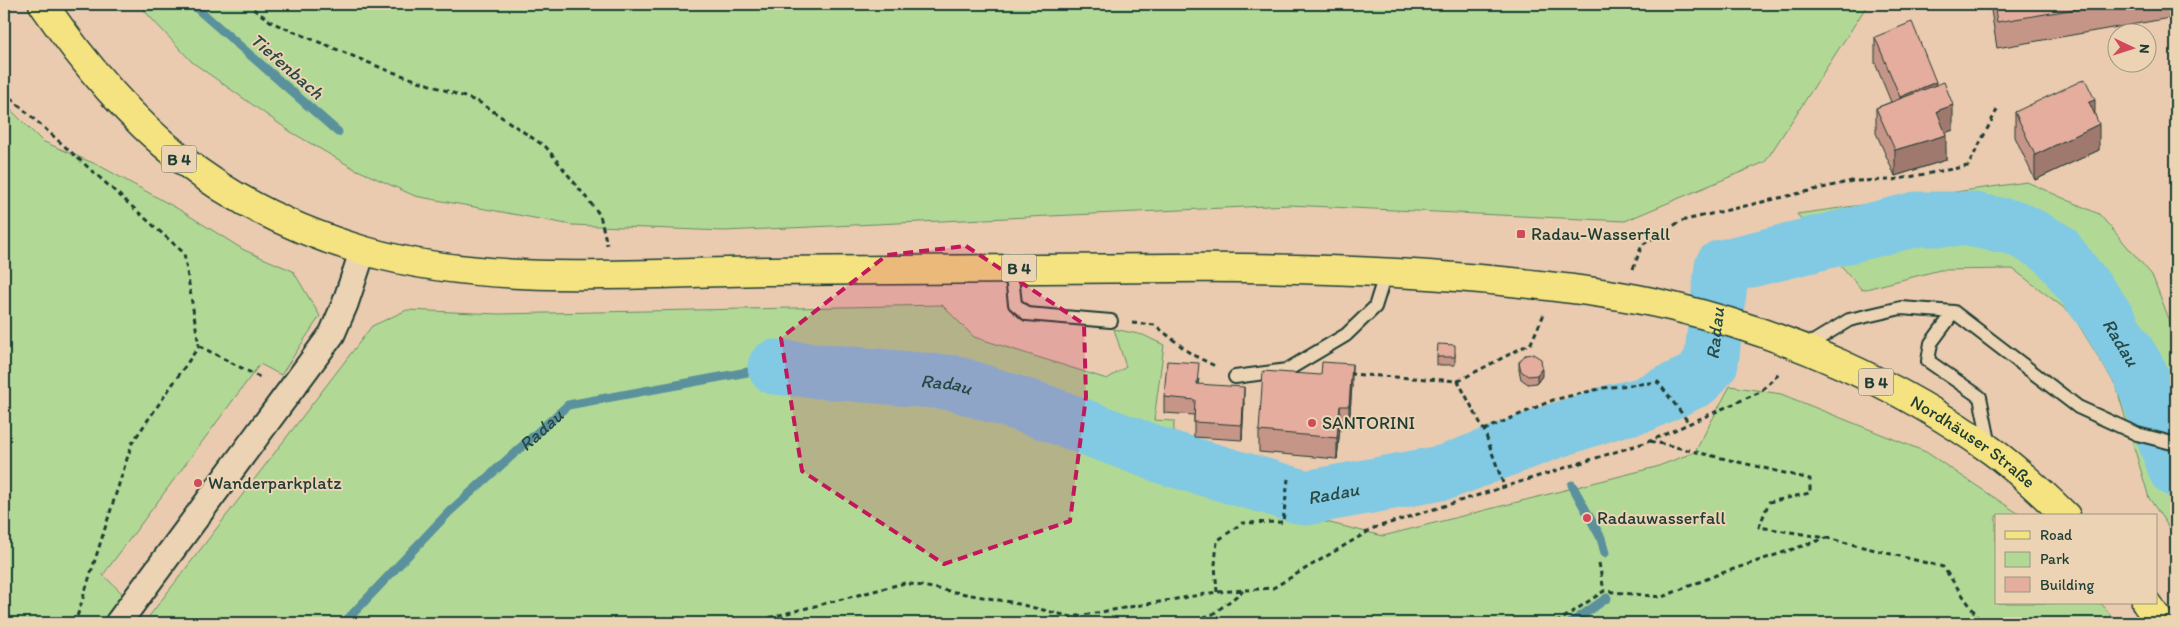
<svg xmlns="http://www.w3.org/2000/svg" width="2180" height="627" viewBox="0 0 2180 627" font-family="Itim,sans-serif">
<rect width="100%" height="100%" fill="#eacbaf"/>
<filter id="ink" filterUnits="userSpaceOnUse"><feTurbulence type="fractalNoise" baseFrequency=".02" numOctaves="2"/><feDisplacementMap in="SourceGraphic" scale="10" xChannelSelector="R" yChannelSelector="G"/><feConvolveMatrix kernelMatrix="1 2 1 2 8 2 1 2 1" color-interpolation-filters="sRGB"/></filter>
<g filter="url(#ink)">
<path fill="#b1d995" stroke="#688b64" d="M138,4H1868L1765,162L1625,221L1289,205L724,231L572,225L415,196L353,168L291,132L192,62Z
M4,103L42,141L100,166L180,210L244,250L293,271L320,316L281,375L260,364L103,575L126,597L106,623H4Z
M2027,182L2099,214L2152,275L2176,337V538L2149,498L2116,386L2072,314L2013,269L1940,270L1862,290L1797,214Z
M942,305L974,337L1107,379L1126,367L1114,329L1143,335L1164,345L1154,420L1174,421L1173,477L1260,506L1383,536L1656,467L1695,452L1730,386L1781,394L1926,452L2022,516H1996V603H2101L2117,623H144L372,326L407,310L498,314Z"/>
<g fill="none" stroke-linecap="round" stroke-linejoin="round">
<g stroke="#5a919d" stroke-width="9">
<path d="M192,4L338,132"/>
<path d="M1572,485L1601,538L1605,553"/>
<path id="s1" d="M344,623L449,512L568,405L775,367"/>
<path d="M1571,623L1607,598"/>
</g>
<path stroke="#82c9e3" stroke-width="55" id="s2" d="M775,367L955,383L1047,413L1165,457L1306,498L1446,472L1549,433L1615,411L1642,405L1696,380L1711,363L1722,267L1917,219H1968L2016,228L2055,249L2103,312L2140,373L2176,470"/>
<defs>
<path id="service" d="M1011,268L1015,304L1027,314L1111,321
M1803,348L1849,320L1901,308L1954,312
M1235,377L1287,370L1346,335L1375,307L1386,272
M1990,446L1980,397L1928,361L1931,343L1954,312L2078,407L2137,434L2176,444"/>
<path id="minor" d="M118,623L332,334L345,304L363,250"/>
<g id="primary">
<path id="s3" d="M43,4C130,130 215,207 365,251C491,287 638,273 768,271C903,269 1038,268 1173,268C1287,267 1400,271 1512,282C1567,288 1621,294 1674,307C1786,334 1898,383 1992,451C2018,470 2042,493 2066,516"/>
<path d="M2146,603L2161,623"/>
</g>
</defs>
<use href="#service" stroke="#1f3d34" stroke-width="16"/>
<use href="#minor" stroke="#1f3d34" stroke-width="29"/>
<use href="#primary" stroke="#1f3d34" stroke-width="31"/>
<path stroke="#1f3d34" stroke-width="3" stroke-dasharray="5 4" stroke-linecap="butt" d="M246,4L273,23L384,69L479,102L546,147L600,215L607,245
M4,92L184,253L199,346L132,443L75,623
M1633,269L1642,245L1681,221L1852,181L1893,180L1968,166L1998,108
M1132,323L1155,325L1191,354L1217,367
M199,346L263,379
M1349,374L1458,381L1484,430L1504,486
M1458,381L1531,343L1544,314
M1484,430L1553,400L1603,388L1658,382L1689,423
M1650,441L1810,479V493L1769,502L1759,527L1827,538L1943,567L1982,623
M1599,563L1604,591
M1217,592L1215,565L1217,541L1242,523L1283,522L1288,479
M762,623L768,618L905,583L1010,602L1072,617L1217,592L1273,588L1374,528L1650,441L1760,392L1781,371
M1186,623L1213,614L1243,591
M1556,623L1604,591L1662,597L1719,574L1826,538"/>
<use href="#service" stroke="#ebd3b3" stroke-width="12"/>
<use href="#minor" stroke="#ebd3b3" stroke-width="25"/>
<use href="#primary" stroke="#f5e382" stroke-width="28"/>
</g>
<path fill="#c59587" stroke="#1f3d34" d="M1990,4H2176V17L1997,48Z
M1875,37L1936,85L1953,130L1945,133L1946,160L1895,176L1876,133V108L1891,102L1875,63Z
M2015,112L2095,115L2099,150L2035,180L2015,137Z
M1455,353V365H1437V357Z
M1519,362L1542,376L1537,383L1528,384L1521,379L1519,370Z
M1199,379L1198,384L1244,403L1242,440L1194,437V415L1164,413V397Z
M1352,385L1349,427H1340L1337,459L1259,452V431Z"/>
<path fill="#a0796e" stroke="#1f3d34" d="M1936,82V108L1900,123V97Z
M2095,100V125L2089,102Z
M1953,105V130L1937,136V111Z
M2099,124V150L2035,180V155Z
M1946,135V160L1895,176V150Z
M1352,364V385L1349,427V406Z
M1542,368V376L1537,383V375Z
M1244,387V403L1242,440V425Z
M1340,406V427L1337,459V438Z"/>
<path fill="#e5ad9d" stroke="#1f3d34" d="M1994,4H2106L1997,22Z
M1912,22L1936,82L1900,97L1875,37Z
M2085,79L2095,100L2089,102L2099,124L2035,155L2015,112Z
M1944,82L1953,105L1937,111L1946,135L1895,150L1876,108Z
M1438,344L1455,345V357H1437Z
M1533,354L1541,359L1542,368L1537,375L1528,376L1521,371L1519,362L1525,355Z
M1167,361L1199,363L1197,384L1244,387L1242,425L1194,422L1195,400L1164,397Z
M1322,362L1352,364L1349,406H1340L1337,438L1259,431L1263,371L1321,375Z"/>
</g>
<path fill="#c2185b" fill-opacity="0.2" stroke="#c2185b" stroke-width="4" stroke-dasharray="10 6" stroke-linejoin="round" d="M966,246L1084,324L1086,397L1070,521L944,564L802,471L781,338L887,255Z"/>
<g fill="#d1495b" stroke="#ebd3b3" stroke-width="2">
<rect x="1516" y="229" width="10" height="10" rx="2.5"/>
<circle cx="1312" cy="423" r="5"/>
<circle cx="198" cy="483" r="5"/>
<circle cx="1587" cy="518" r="5"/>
</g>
<g text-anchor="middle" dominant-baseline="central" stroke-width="4" stroke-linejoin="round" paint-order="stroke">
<g fill="#ebd3b3" stroke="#5c6a5a" stroke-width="1">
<rect x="161.5" y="145.5" width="35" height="27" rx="4"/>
<rect x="1001.5" y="254.5" width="35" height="27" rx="4"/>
<rect x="1858.5" y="368.5" width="35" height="27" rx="4"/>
</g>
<g font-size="16" font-weight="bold" fill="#1f3d34">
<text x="179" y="159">B 4</text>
<text x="1019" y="268">B 4</text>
<text x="1876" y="382">B 4</text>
</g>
<g font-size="18" fill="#1f3d34" stroke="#ebd3b3" text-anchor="start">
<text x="1531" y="234">Radau-Wasserfall</text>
<text x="1322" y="423">SANTORINI</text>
<text x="208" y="483">Wanderparkplatz</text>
<text x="1597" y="518">Radauwasserfall</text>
</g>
<g font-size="18" fill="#1f3d34" stroke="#ebd3b3">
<text stroke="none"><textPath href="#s3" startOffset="2059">Nordhäuser Straße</textPath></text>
</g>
<g font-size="19" font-style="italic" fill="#294b46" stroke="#ebd3b3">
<text transform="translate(287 66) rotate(41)">Tiefenbach</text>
<text stroke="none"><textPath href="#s2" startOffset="1012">Radau</textPath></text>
<text stroke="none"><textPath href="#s2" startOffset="1538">Radau</textPath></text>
<text stroke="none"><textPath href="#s2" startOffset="172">Radau</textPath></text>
<text stroke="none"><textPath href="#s1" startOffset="276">Radau</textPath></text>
<text stroke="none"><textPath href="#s2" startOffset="578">Radau</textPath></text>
</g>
</g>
<rect width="2180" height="627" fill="none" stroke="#ebd3b3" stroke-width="20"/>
<rect x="10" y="10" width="2160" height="607" fill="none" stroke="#1f3d34" stroke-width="2" filter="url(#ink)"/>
<rect x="1995" y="514" width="162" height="90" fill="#ebd3b3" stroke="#999780"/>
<rect x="2005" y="531" width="25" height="8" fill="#f5e382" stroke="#999780"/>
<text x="2040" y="540" font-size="15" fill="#1f3d34">Road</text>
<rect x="2005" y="552" width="25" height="15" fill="#b1d995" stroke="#999780"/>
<text x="2040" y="564" font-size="15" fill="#1f3d34">Park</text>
<rect x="2005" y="577" width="25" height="15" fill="#e5ad9d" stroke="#999780"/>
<text x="2040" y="590" font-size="15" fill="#1f3d34">Building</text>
<g transform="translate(2132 48) rotate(94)"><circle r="24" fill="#ebd3b3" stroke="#999780"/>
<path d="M0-4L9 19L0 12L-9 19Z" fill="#d1495b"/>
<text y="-8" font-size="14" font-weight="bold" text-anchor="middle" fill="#1f3d34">N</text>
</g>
</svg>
